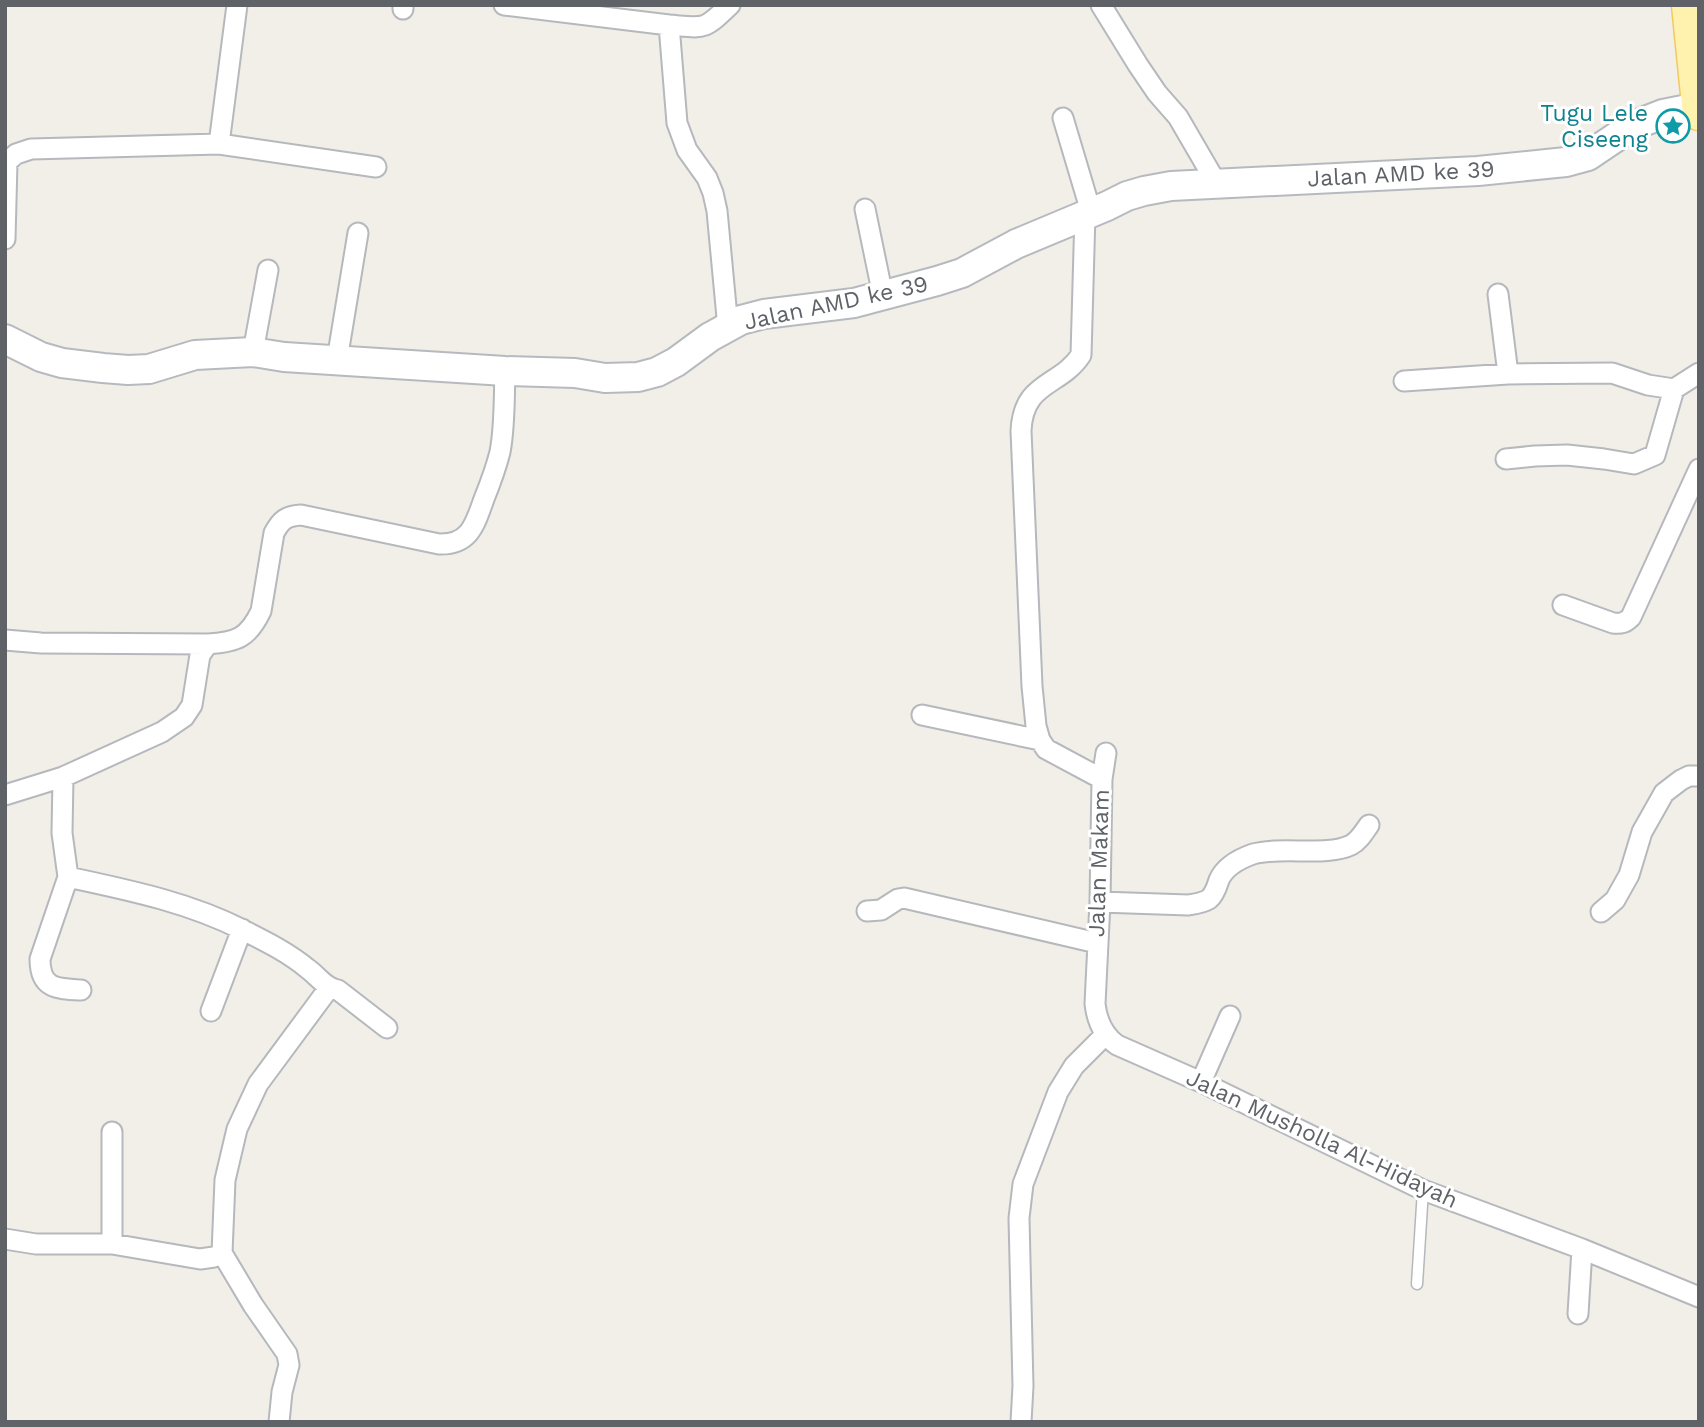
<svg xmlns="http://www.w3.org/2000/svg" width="1704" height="1427" viewBox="0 0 1704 1427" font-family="'Work Sans',sans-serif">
<rect width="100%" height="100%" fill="#f1efe8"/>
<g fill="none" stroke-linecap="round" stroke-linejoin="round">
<defs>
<path id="lane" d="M1417,1284L1423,1190"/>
<path id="street" d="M504,5L669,25L677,123L687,150L707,178L713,193L717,211L728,328
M1101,5L1138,65L1157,93L1178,117L1217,184
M403,9V5
M669,25C705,28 703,31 730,5
M1063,118L1091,212
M219,144L376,167
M865,209L883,296
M1085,214L1081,355C1060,387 1023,381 1021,431L1032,686L1036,726L1040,740L1046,749L1102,779L1100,902L1095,1004C1097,1021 1103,1035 1117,1045L1201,1082L1423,1190L1582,1249L1699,1297
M5,239L7,162L16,154L31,149L219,144L237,5
M1498,294L1508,374
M253,352L268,270
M337,360L358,233
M1404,381L1508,374L1612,373L1648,385L1674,389L1699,373
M1506,459L1535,456L1567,455L1604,459L1634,464L1655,455L1674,389
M1563,605L1613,623C1621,624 1625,623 1631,617L1699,469
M5,640L41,643L208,644C237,642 248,638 261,611L274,533C281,520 286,516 301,515L439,544C470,545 475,524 484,499C490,484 496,468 500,452C505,426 504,398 505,371
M922,715L1040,740
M63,777L62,833L68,877L40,959C40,989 57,989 81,990
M1102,779L1106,753
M5,795L63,777L162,732L184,717L192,705L200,655L208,644
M68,877C128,890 188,902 243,930C265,941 289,953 308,969C319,977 325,988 338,990L387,1028
M1100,902L1188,905C1195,904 1203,903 1209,899C1215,894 1217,886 1219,880C1225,866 1239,859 1253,854C1282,846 1327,857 1351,845C1359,841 1364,832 1369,825
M867,911L881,910L898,899L904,898L1097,943
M1601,912L1615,900L1629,875L1642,832L1664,793L1681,780L1689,776H1699
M211,1011L242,929
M1201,1082L1230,1016
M5,1239L36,1244H112L200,1259L214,1257L222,1253L225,1180L237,1129L258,1084L329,988
M112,1244V1132
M222,1253L253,1305L287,1354L289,1365L282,1392L279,1422
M1578,1314L1582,1249
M1021,1422L1023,1386L1019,1218L1023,1184L1058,1092L1074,1066L1106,1034"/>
<path id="secondary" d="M5,339L41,357L62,363L103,368L128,370L149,369L195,355L253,352L284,357L505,371L575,373L605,378L638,377L657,372L676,362L710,337L741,320L764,314L854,303L937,281L962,273L1016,244L1107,206L1127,196L1144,191L1171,186L1478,171L1566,162L1588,156L1631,127L1645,121L1663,114L1698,107"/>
<path id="primary" d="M1688,5L1699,114"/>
</defs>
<use href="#lane" stroke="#b5b8bc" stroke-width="13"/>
<use href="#street" stroke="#b5b8bc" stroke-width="23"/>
<use href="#secondary" stroke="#b6babf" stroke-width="32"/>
<use href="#primary" stroke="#f2c960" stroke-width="35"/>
<use href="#lane" stroke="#fff" stroke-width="10"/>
<use href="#street" stroke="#fff" stroke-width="19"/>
<use href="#secondary" stroke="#fff" stroke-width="28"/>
<use href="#primary" stroke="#fff2af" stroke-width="32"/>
</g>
<defs>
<symbol id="sight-ring" viewBox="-11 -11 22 22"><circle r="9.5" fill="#fff" stroke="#0f9aa8" stroke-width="1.5"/><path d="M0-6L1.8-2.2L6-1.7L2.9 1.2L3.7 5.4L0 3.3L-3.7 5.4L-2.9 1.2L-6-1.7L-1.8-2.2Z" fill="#0f9aa8"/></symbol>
</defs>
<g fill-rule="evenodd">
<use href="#sight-ring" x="1654" y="107" width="38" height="38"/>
</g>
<g text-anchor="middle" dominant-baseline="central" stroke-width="6" stroke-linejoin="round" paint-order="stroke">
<g font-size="23" fill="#0d838f" stroke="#fff" text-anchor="end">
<text x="1648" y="113">Tugu Lele<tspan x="1648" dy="26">Ciseeng</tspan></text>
</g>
<g font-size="23" fill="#5f6368" stroke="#fff">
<text transform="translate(1401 174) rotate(-3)">Jalan AMD ke 39</text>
<text transform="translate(836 303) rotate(-12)">Jalan AMD ke 39</text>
<text transform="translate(1099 863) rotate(-88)">Jalan Makam</text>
<text transform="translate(1322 1139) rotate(25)">Jalan Musholla Al-Hidayah</text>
</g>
</g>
<rect width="1704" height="1427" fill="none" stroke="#5f6368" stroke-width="14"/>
</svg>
